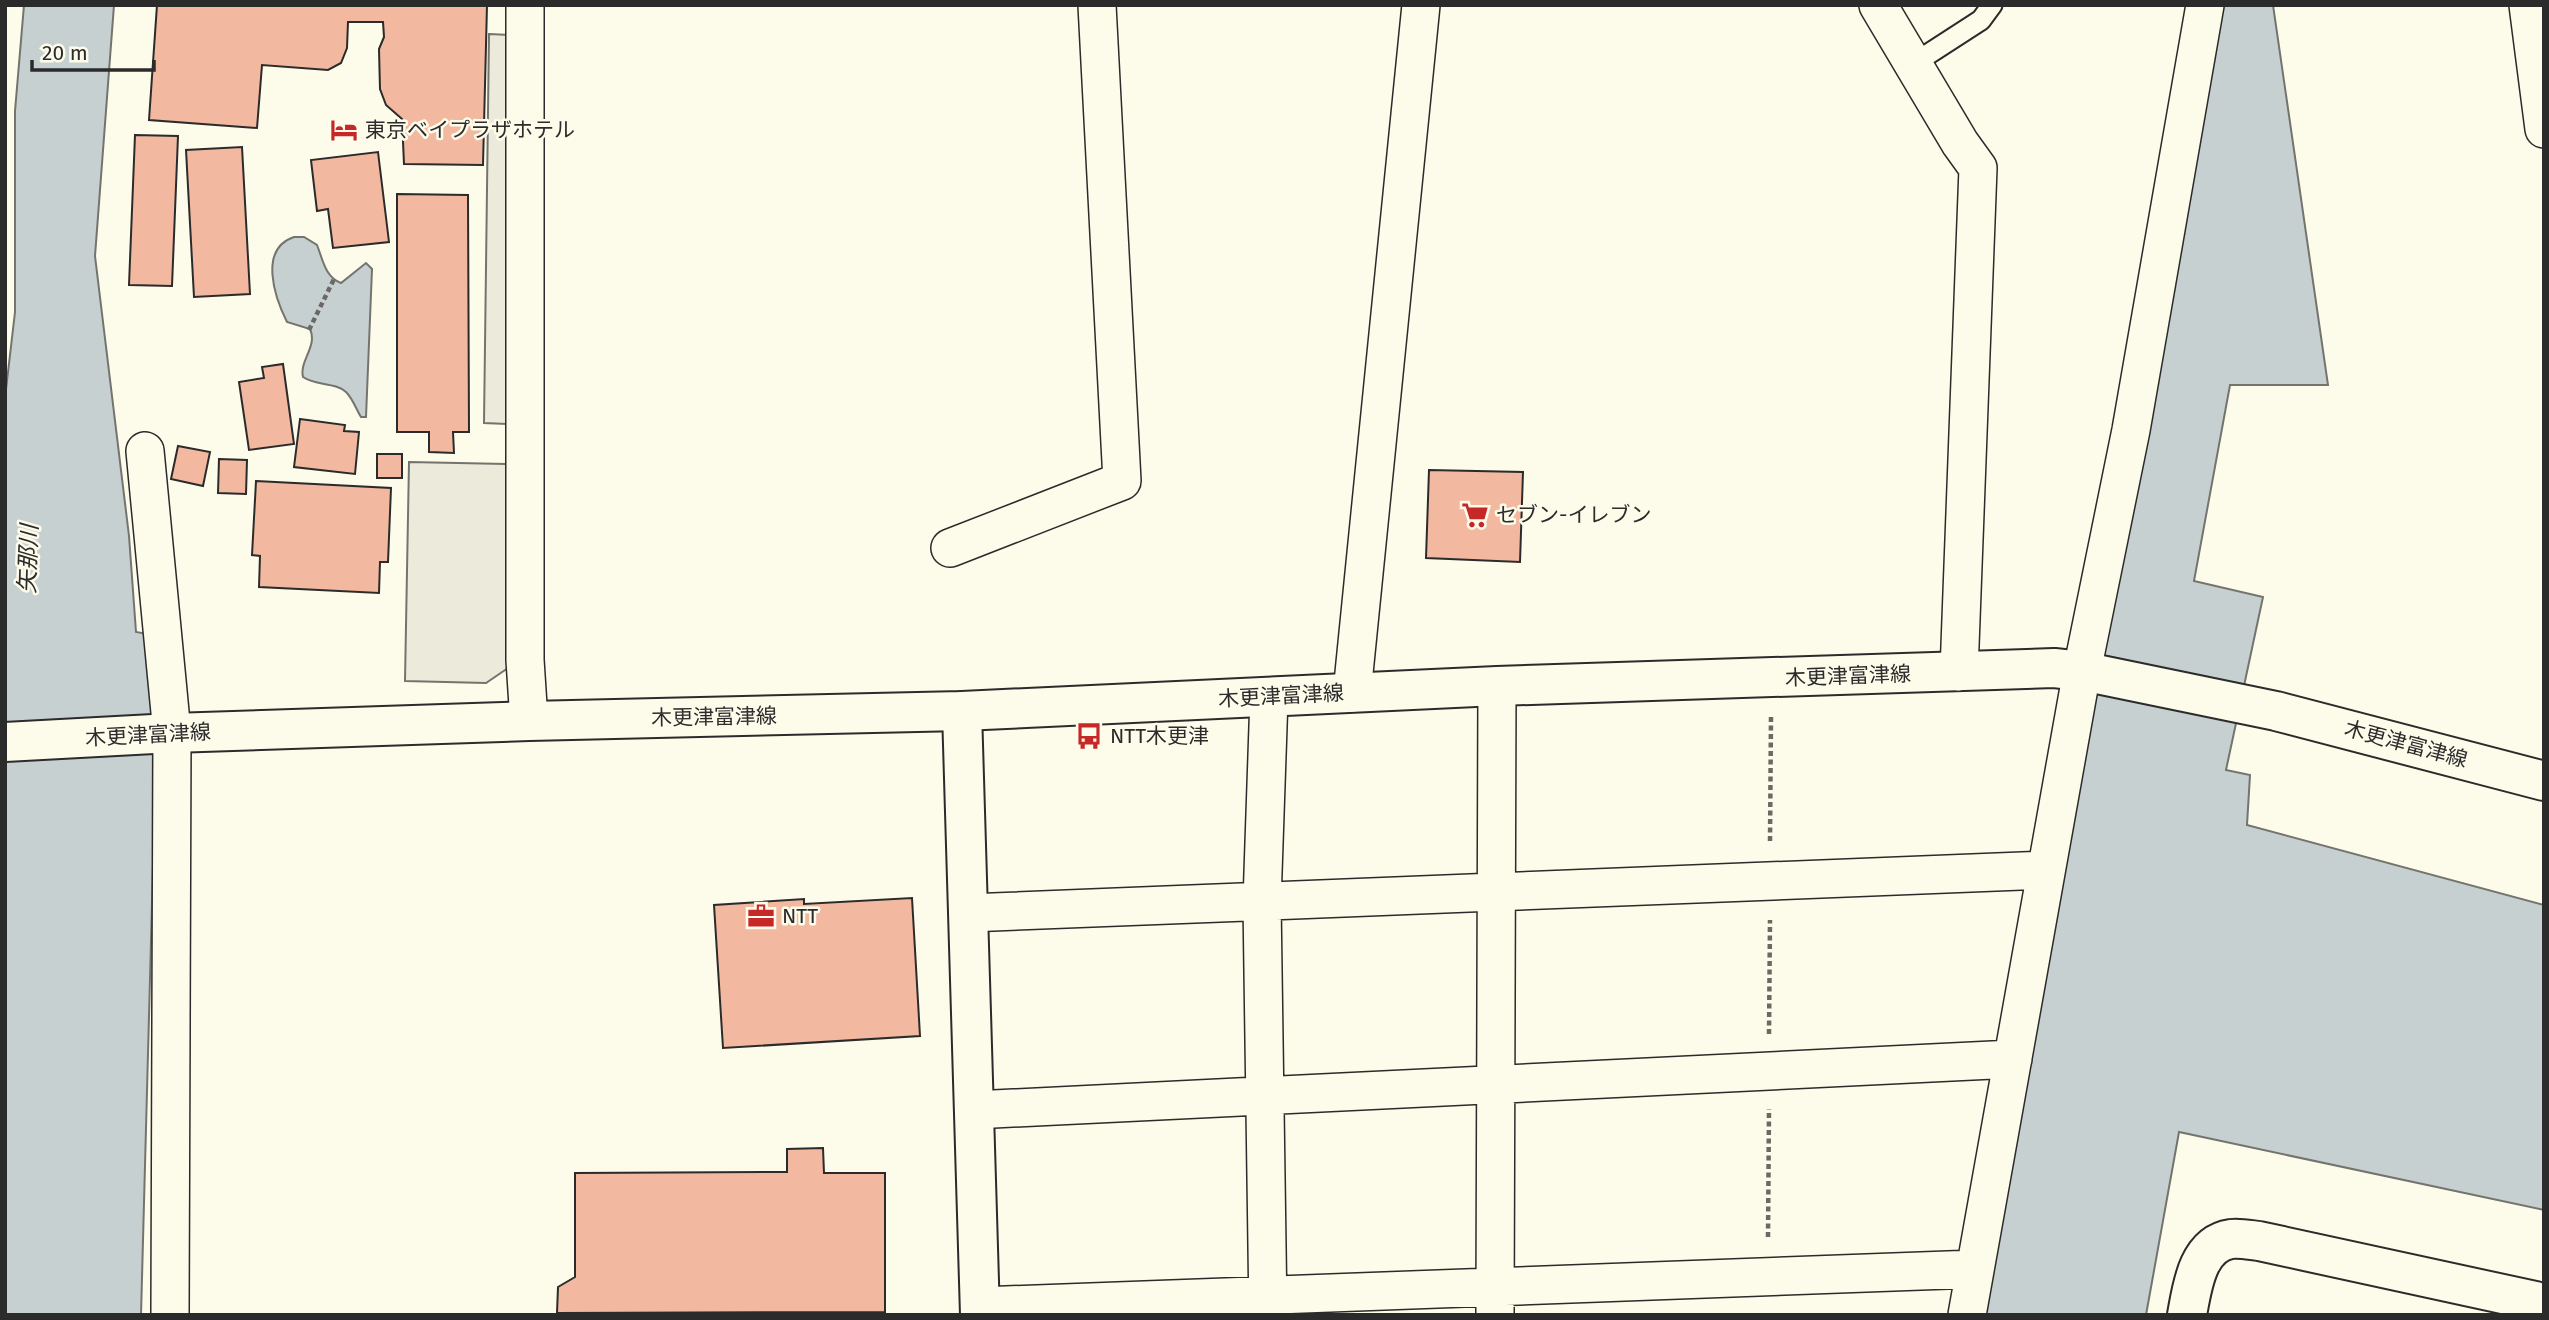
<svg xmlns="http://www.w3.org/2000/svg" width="2549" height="1320" viewBox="0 0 2549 1320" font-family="'Fira Sans','Noto Sans JP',sans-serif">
<rect width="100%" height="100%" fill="#fdfbea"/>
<path fill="#eceadb" stroke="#74746e" stroke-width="2" d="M489,34L511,35L507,424L484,423Z
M409,462L506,464L508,668L486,683L405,681Z"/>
<path fill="#c7d0d0" stroke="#74746e" stroke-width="2" d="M24,5H114L95,256L129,536L136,632L148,634L154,678L155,792L141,1315H5V398L15,312V111Z
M2222,5H2273L2328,385H2230L2194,581L2263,597L2226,770L2250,775L2247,825L2544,905V1210L2179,1132L2146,1315H1984L2086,739Z
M294,237H304L317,245C323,260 325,277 341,283L366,263L372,269L366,417H361C356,409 353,399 346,392C335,382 316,386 303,377C299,361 318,346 310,329L287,322C275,298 258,249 294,237Z"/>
<path fill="#f2b8a0" stroke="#2b2b2b" stroke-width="2" d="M157,5H487L483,165L404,164L402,119L386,105L380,89L379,49L384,37L383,22H348L347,48L341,63L328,70L262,65L257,128L149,120Z
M135,135L178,136L172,286L129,285Z
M242,147L250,294L194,297L186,150Z
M378,152L389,242L333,248L328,209L317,211L311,160Z
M397,194L468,195L469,432H453L454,453L429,452V432H397Z
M283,364L294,444L249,450L239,382L264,378L262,367Z
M300,419L345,425L344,431L359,432L355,474L294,467Z
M178,446L210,452L203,486L171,479Z
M377,454H402V478H377Z
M219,459L247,460L246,494L218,493Z
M1429,470L1523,472L1520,562L1426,558Z
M256,481L391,488L388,562H380L379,593L259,587L260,556L252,555Z
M912,898L920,1036L723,1048L714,905L804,899V904Z
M823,1148L824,1173H885V1312L557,1313L558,1287L575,1277V1173L787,1172V1149Z"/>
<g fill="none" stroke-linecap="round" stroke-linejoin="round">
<defs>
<path id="lane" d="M1913,64L1981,20L1992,5"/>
<path id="street" d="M525,5V660L529,721
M1878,5L1960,143L1978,168L1959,672
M2528,5L2544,129
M145,451L172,733L170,1315
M950,548L1122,481L1097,5
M1352,693L1421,5
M968,913L2046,870
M974,1110L2013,1059
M981,1306L1975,1269
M1268,1315L1262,902L1269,697
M1495,1315L1497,686
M1967,1315L2082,671L2131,430L2205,5"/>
<path id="secondary" d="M962,711L980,1315
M2187,1315C2192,1288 2197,1244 2231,1239C2240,1238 2250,1240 2259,1241L2544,1303"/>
<path id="primary" d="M5,742L172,733L529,721L962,711L1497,686L2054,668L2082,671L2276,711L2544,781"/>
</defs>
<use href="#lane" stroke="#2b2b2b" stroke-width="23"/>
<use href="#street" stroke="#2b2b2b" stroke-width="40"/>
<use href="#secondary" stroke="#2b2b2b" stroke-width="42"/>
<use href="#primary" stroke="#2b2b2b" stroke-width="42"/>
<path stroke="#6a6964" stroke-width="4.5" stroke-dasharray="5 3.5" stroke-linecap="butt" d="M309,330L335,277
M1770,841L1771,717
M1769,1034L1770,920
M1768,1237L1769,1109"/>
<use href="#lane" stroke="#fdfbea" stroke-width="19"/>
<use href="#street" stroke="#fdfbea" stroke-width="37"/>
<use href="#secondary" stroke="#fdfbea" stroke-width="38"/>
<use href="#primary" stroke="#fdfbea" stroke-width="38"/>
</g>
<defs>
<symbol id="hotel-bare" viewBox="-9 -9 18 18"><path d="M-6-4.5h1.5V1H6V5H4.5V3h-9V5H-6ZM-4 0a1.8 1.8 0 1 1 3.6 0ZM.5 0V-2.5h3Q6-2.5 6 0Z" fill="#c62828" stroke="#fdfbea" stroke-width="2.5" paint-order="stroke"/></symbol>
<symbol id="supermarket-bare" viewBox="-9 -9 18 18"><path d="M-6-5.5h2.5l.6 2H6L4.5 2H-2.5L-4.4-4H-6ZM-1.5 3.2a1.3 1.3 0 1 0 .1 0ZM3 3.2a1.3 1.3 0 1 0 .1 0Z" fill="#c62828" stroke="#fdfbea" stroke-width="2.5" paint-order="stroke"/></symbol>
<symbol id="bus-bare" viewBox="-9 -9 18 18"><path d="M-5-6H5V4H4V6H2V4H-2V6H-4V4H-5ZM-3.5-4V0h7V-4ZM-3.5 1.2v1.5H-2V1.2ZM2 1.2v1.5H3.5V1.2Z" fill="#c62828" stroke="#fdfbea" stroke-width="2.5" paint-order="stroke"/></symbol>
<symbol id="office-bare" viewBox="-9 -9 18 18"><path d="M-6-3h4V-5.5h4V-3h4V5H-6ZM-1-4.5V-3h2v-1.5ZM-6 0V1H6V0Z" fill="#c62828" stroke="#fdfbea" stroke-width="2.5" paint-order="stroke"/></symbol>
</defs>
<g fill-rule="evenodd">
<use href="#hotel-bare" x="325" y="111" width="38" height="38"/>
<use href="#supermarket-bare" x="1456" y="496" width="38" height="38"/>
<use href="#bus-bare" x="1070" y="717" width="38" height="38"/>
<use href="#office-bare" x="742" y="897" width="38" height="38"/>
</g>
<g text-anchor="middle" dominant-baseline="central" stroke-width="5" stroke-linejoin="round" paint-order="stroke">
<g font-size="21" fill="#2b2b2b" stroke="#fdfbea" text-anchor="start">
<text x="365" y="130">東京ベイプラザホテル</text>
<text x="1496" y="515">セブン-イレブン</text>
<text x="1110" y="736">NTT木更津</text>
<text x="782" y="916">NTT</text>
</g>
<g font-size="21" fill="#2b2b2b" stroke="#fdfbea">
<text transform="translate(1848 676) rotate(-2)">木更津富津線</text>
<text transform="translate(1281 696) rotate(-3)">木更津富津線</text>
<text transform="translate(714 717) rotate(-1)">木更津富津線</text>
<text transform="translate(148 735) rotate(-3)">木更津富津線</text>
<text transform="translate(2406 744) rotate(15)">木更津富津線</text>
</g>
<g font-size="23" font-style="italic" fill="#2b2b2b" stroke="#fdfbea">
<text transform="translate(28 559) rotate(-88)">矢那川</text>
</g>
</g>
<rect width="2549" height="1320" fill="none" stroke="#2b2b2b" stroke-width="14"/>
<path d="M32 60v10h122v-10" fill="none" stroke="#2b2b2b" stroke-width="3.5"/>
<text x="42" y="60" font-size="21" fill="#2b2b2b" stroke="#fdfbea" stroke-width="5" paint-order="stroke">20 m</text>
</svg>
